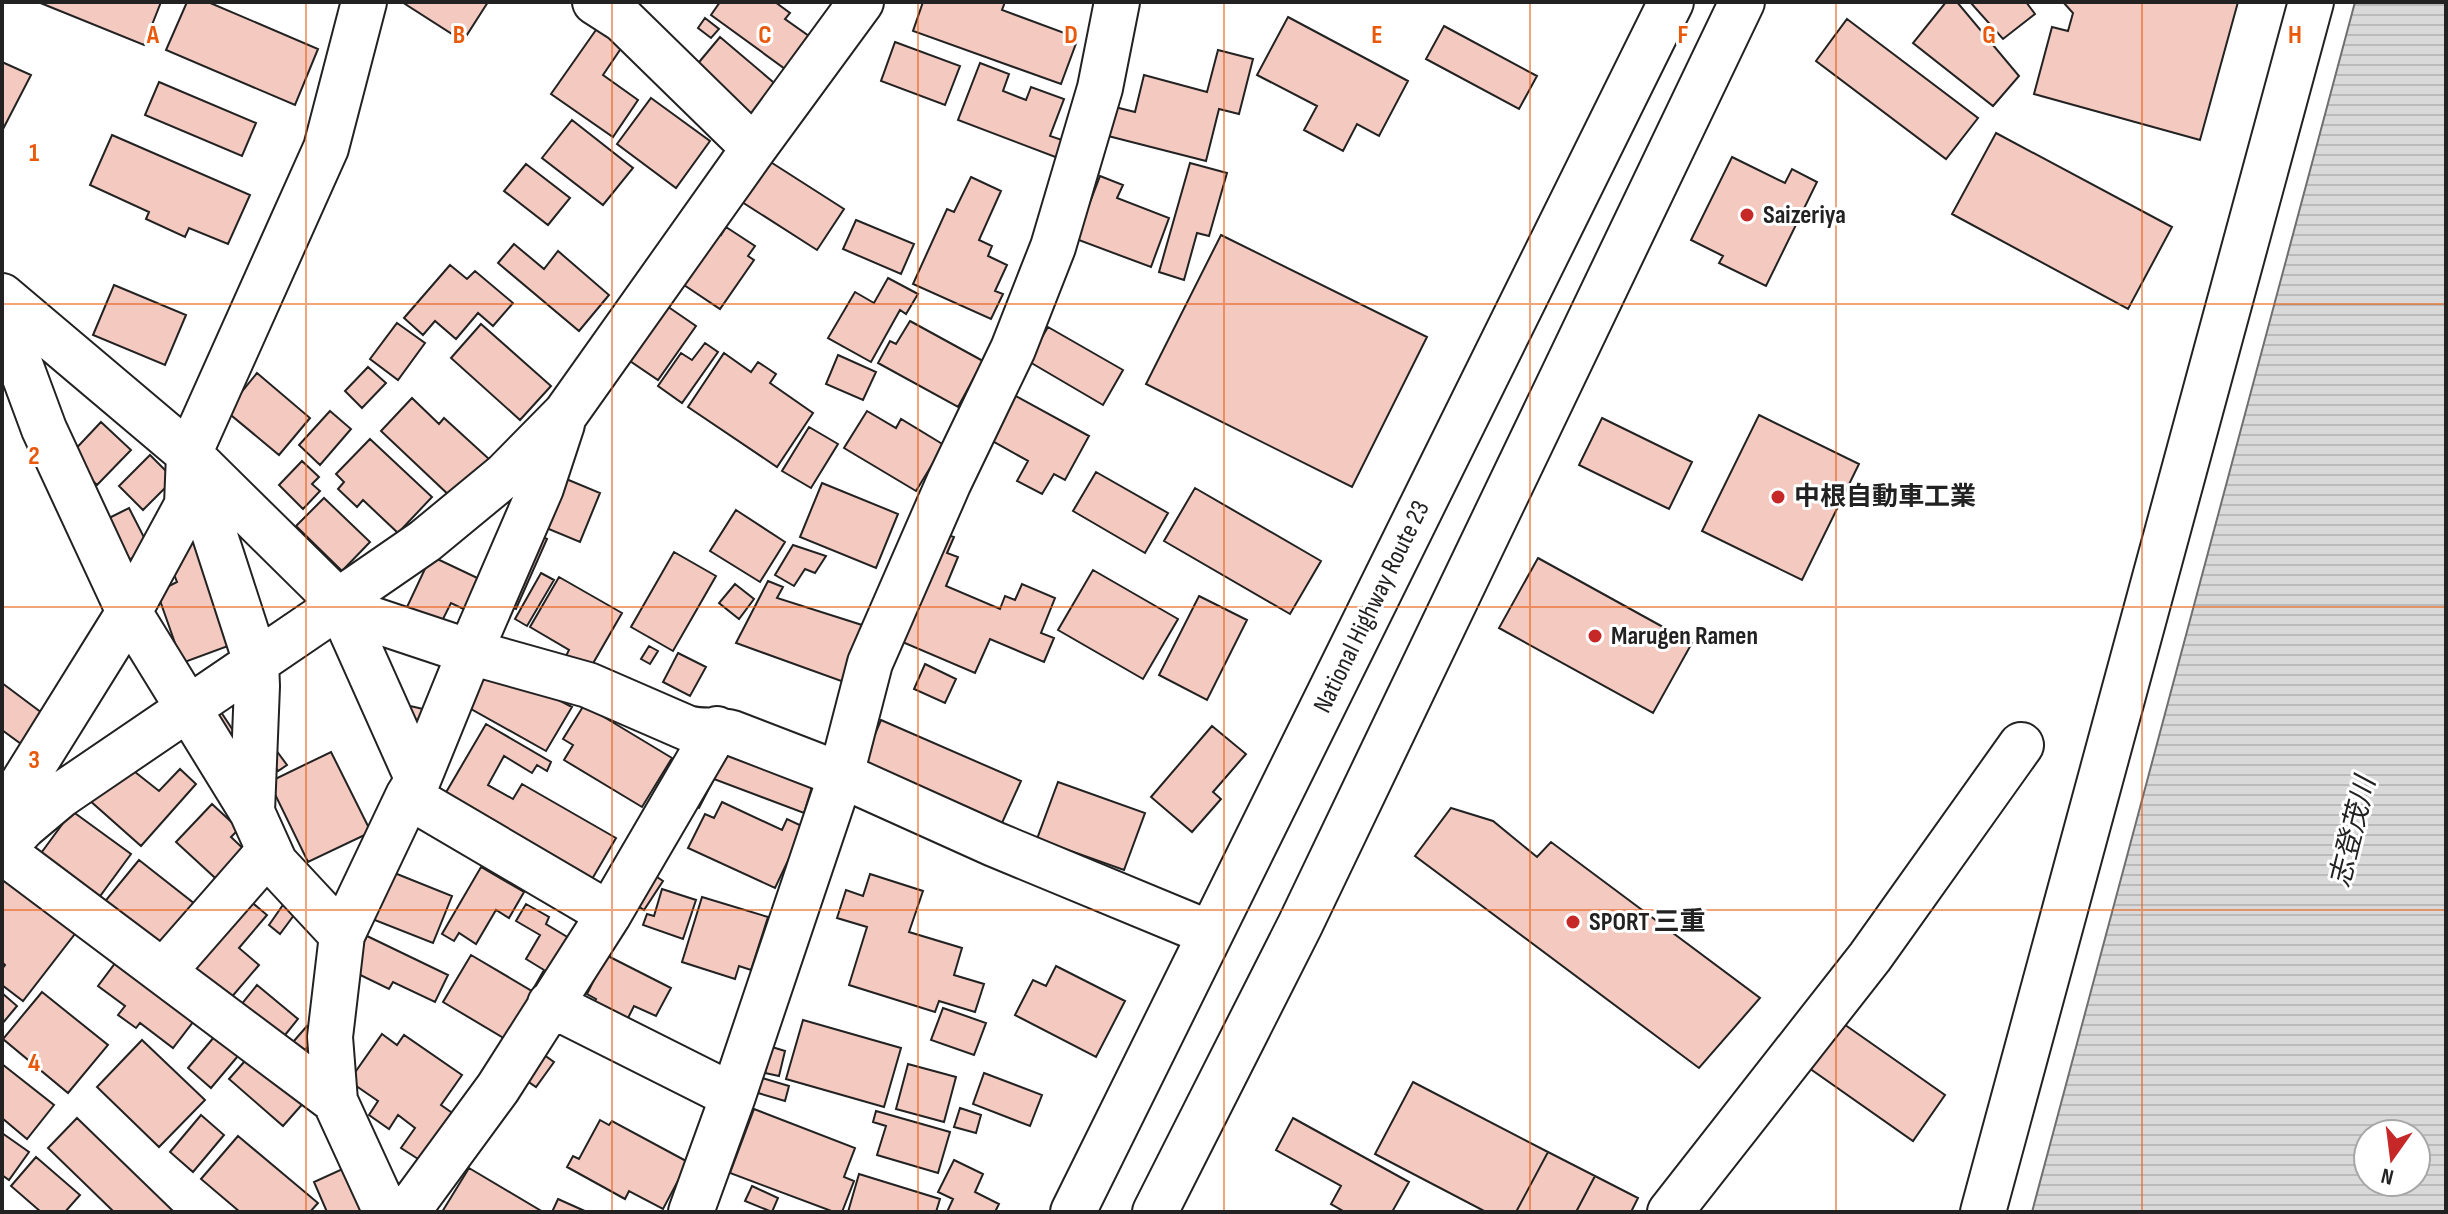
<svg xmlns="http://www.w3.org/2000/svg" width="2448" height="1214" viewBox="0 0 2448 1214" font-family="'Sofia Sans Condensed','Noto Sans JP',sans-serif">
<defs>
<pattern id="water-rules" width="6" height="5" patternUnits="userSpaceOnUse" patternTransform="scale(2)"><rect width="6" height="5" fill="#d9d9d9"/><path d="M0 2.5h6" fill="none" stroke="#bababa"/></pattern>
</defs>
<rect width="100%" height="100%" fill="#fff"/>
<path fill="url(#water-rules)" stroke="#6f6f6f" stroke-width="2" fill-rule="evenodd" d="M2355,2H2446V1212H2032ZM2368,1134H2416V1182H2368Z"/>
<path fill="#f3c9c0" stroke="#222" stroke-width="2" d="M38,2H161L144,45Z
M187,2H208L318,49L295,105L166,50Z
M402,2H488L463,41Z
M720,2H775L790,13L785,19L816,41L792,74L711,15Z
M923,2H1005L1002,10L1078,38L1061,84L913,31Z
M1946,2H1957L2019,76L1993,106L1913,43Z
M1970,2H2026L2035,14L2003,39Z
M2063,2H2238L2200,140L2034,94L2052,27L2068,31L2073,13Z
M1288,17L1408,81L1379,136L1357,124L1343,151L1304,130L1317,106L1257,75Z
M705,18L719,29L711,38L698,28Z
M1847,19L1978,118L1946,159L1816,61Z
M1444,26L1537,76L1519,109L1426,59Z
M598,27L624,44L603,75L638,100L613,137L551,94Z
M720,37L779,87L748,123L690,73Z
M895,42L960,66L945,105L881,81Z
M1218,50L1253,59L1239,114L1219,109L1206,161L1108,136L1115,107L1135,112L1144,75L1207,92Z
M2,62L31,75L2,131Z
M980,63L1009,74L1003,91L1026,100L1031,87L1064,99L1050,136L1065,141L1058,158L958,120Z
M159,82L256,123L242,156L145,115Z
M651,98L710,141L676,188L617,144Z
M572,120L633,168L603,205L542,158Z
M1996,133L2172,227L2128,309L1952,214Z
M112,135L250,195L228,244L189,228L185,237L146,219L149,212L90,185Z
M1732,157L1785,183L1792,169L1817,182L1766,286L1719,263L1723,256L1691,240Z
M769,161L844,209L817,250L742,202Z
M1190,163L1227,173L1209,236L1197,233L1184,280L1159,272Z
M526,164L570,198L548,225L504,191Z
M1100,176L1123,185L1117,198L1169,218L1151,267L1076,239Z
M971,177L1001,191L979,240L992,246L988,256L1007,265L995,291L1003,294L991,319L913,284L947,209L954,212Z
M856,220L914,244L901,274L843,249Z
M726,227L755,246L748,256L754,260L720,309L681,283L716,231L721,235Z
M1221,235L1427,337L1352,487L1146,384Z
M514,244L544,269L558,251L609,295L579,331L498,263Z
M450,265L467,279L475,271L513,303L493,326L478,313L456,339L435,321L423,335L404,318Z
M888,278L918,294L906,314L900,310L871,362L828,338L855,292L874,303Z
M114,285L186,315L165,365L93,335Z
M664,304L696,326L658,380L627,359Z
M910,321L983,361L958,407L878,363L890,341L896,344Z
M397,323L425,343L398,380L370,359Z
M481,324L551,386L520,420L451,358Z
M1048,327L1123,370L1103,405L1028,361Z
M705,343L718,352L682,403L658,386L681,353L692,360Z
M724,353L751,372L758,362L776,374L770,383L813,413L777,467L688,407Z
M838,355L876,372L863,400L826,384Z
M368,367L386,383L362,408L345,391Z
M257,373L310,418L279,455L226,411Z
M1014,395L1089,436L1065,480L1054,474L1042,494L1017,481L1028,461L989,439Z
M412,398L439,424L444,418L489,459L452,498L381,431Z
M330,411L351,429L320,465L299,445Z
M867,411L896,428L901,419L944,445L916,491L844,448Z
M1759,415L1859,464L1802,580L1702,531Z
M1602,418L1692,462L1669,509L1579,465Z
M101,422L131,450L97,485L68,457Z
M809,427L838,444L811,488L782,471Z
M370,439L432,497L398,533L363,500L357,507L338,489L344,482L336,474Z
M150,455L174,479L143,510L119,486Z
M302,461L319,477L312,484L320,491L303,509L279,485Z
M1096,472L1168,513L1145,553L1073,511Z
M559,476L600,493L580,542L539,525Z
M822,483L898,514L876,568L800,537Z
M1195,488L1321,561L1290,614L1164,541Z
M324,498L370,542L342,571L296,526Z
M129,508L150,549L121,564L99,523Z
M736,510L785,542L760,582L710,551Z
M197,527L239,642L182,663L157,592L177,582L170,564Z
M535,533L547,539L516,609L503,603Z
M945,534L954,537L947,553L958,557L946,586L1000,609L1005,596L1015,600L1022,584L1055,598L1041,633L1054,638L1044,662L990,639L975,673L900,641Z
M793,545L826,556L815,573L805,569L794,586L775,575Z
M674,552L716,576L673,651L631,627Z
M431,556L488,583L474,614L451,603L441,623L407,607Z
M1538,558L1692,643L1653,713L1499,628Z
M1093,570L1178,619L1143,679L1058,630Z
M541,573L554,580L527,626L515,619Z
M559,577L622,613L588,672L565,658L569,650L530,627Z
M768,581L783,587L777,598L862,625L844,682L736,643Z
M735,584L754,599L739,619L719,603Z
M1199,596L1247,620L1207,700L1159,675Z
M649,646L658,651L650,664L641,659Z
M678,653L706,667L690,696L663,682Z
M925,664L956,679L945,703L914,689Z
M477,670L518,679L572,707L546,751L464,705Z
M2,683L50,719L28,749L2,730Z
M584,705L672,758L642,807L564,760L573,745L563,739Z
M410,706L432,711L428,728L406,723Z
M221,712L240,741L229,749L209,719Z
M881,720L1021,781L997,834L858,774Z
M486,724L551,762L547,771L537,765L532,773L504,756L488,785L513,799L522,784L616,838L588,886L441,801Z
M1212,726L1246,754L1213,792L1221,799L1192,832L1151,797Z
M725,743L815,777L804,813L714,779L699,808L690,803Z
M276,750L287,765L278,771L268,756Z
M331,752L371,832L308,862L269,782Z
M130,768L159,791L180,769L196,784L141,846L88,799Z
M1058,782L1145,813L1124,870L1037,839Z
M722,802L782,830L787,819L804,827L775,888L688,848L705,814L714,818Z
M212,804L239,829L231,837L253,858L225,887L176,842Z
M1451,808L1493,821L1537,857L1551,842L1760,998L1699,1068L1415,856Z
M72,811L131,854L95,903L36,860Z
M139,860L200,908L164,954L102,905Z
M481,867L524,892L509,918L496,910L476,944L459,933L454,941L442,934Z
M387,870L452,896L433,943L367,917Z
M648,871L663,881L644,910L629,900Z
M870,874L923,891L909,932L962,948L954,975L984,984L975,1012L939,1001L935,1012L849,985L867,927L837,918L846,890L863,896Z
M2,877L81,926L23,1001L2,985V969L5,965L2,962Z
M662,889L696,900L683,939L643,925L647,914L654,916Z
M243,895L267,915L239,948L259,965L224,1006L180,969Z
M702,897L768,917L751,970L739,966L735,979L682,962Z
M285,902L297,911L280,934L269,925Z
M526,904L549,917L546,924L574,941L512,1043L443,1002L471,955L532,991L544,970L526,959L540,935L516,921Z
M367,936L448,975L435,1002L393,982L389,989L350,970Z
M122,954L200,1013L173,1048L140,1023L136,1028L118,1015L125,1006L98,986Z
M606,955L671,988L656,1016L634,1006L624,1026L590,1009L596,999L587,994Z
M1056,966L1125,1001L1096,1057L1015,1015L1033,980L1046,986Z
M257,985L298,1019L281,1040L240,1006Z
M42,992L108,1045L68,1093L3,1039Z
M2,993L17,1006L2,1024Z
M943,1008L986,1023L974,1055L931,1040Z
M803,1020L901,1048L884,1107L786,1079Z
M1841,1022L1945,1095L1913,1141L1809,1068Z
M307,1026L318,1035L298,1058L287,1049Z
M220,1030L243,1050L211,1088L188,1068Z
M382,1034L397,1045L404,1035L462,1075L441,1105L461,1119L429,1166L401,1148L415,1128L398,1115L389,1129L369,1115L378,1101L349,1081Z
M142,1040L205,1100L159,1147L97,1087Z
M772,1047L785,1051L779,1076L765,1073Z
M537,1050L554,1062L536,1087L520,1076Z
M252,1053L306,1100L283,1126L229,1079Z
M2,1064L54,1105L27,1139L2,1118Z
M908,1064L956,1077L944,1122L896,1109Z
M984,1073L1042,1095L1030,1126L973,1104Z
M762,1078L789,1086L785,1101L758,1093Z
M1413,1082L1548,1152L1516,1212H1486L1375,1154Z
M960,1108L981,1115L976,1133L954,1127Z
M754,1109L855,1148L844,1177L854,1181L842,1212H834L730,1173Z
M876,1111L950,1132L938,1173L877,1155L886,1126L873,1122Z
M201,1115L224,1135L193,1172L170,1152Z
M77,1118L174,1212H114L48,1148Z
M1293,1118L1409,1182L1392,1212H1345L1331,1204L1341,1186L1276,1150Z
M600,1120L609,1125L612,1121L688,1162L663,1209L629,1191L625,1199L567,1167L573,1156L579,1159Z
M2,1133L29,1152L9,1180L2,1175Z
M238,1136L318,1203L310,1212H240L201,1179Z
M1548,1152L1595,1176L1576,1212H1516Z
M36,1157L80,1195L65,1212H41L11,1186Z
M954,1160L983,1174L975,1192L999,1204L995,1212H947L953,1199L938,1192Z
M349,1166L369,1212H327L314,1182Z
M469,1168L543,1212H442Z
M859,1174L940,1199L936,1212H848Z
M1595,1176L1638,1198L1631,1212H1576Z
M752,1186L778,1198L772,1212L745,1201Z
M558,1199L587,1212H552Z"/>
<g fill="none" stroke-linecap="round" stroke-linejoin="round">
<defs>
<path id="minor" d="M595,2L623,20L754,148
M2,296L189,454L338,601L353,613L470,652L588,685L687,728C703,733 716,728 732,733L841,775L994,844L1209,933
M2,297L7,329L44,429L129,612L252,812L275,863L342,935
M193,468L256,662L257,686L252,812
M338,601L418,780
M408,796L609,914
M2,836L4,813L129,612L187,505L189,454L326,148L364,2
M2,849L24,826L61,795L324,616L338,601L425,541L505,475L566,413L754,148L861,2
M2,851L335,1101
M164,971L269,851
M550,1004L733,1096
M386,1212L335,1101L330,1037L342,935L408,796L418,780L470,652L541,488L562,424
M407,1212L498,1088L609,914L717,729
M691,1212L733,1096L841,775L870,663L949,482L1013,349L1053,247L1100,88L1117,2
M1670,1212L1870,957L2021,745
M1983,1212L2311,2"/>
<path id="highway" d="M1073,1212L1671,2
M1155,1212L1300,925L1742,2"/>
</defs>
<use href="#minor" stroke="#222" stroke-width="48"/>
<use href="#highway" stroke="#222" stroke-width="48"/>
<use href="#minor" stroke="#fff" stroke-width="44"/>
<use href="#highway" stroke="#fff" stroke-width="44"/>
</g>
<path fill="none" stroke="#e8590c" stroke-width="2" stroke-opacity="0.55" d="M306,2V1212M612,2V1212M918,2V1212M1224,2V1212M1530,2V1212M1836,2V1212M2142,2V1212M2,304H2446M2,607H2446M2,910H2446"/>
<g fill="#c62828" stroke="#fff" stroke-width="3">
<circle cx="1747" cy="215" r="8"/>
<circle cx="1778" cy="497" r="8"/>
<circle cx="1595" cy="636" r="8"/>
<circle cx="1573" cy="922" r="8"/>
</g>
<g text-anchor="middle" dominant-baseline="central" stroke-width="6" stroke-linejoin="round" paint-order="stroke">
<g font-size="26" font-weight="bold" fill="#222" stroke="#fff" text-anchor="start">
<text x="1763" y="215">Saizeriya</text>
<text x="1794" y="497">中根自動車工業</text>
<text x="1611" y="636">Marugen Ramen</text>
<text x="1589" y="922">SPORT 三重</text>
</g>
<g font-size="26" fill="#222" stroke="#fff">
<text transform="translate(1372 607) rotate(-64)">National Highway Route 23</text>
</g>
<g font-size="28" font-style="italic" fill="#222" stroke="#fff">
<text transform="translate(2353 832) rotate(-76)">志登茂川</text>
</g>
</g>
<g font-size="26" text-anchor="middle" font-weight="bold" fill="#e8590c" stroke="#fff" stroke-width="6" stroke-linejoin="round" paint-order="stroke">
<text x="153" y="43">A</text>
<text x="459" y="43">B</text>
<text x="765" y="43">C</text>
<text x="1071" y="43">D</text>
<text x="1377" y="43">E</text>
<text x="1683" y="43">F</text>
<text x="1989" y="43">G</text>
<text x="2295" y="43">H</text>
<text x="34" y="161">1</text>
<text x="34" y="464">2</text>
<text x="34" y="768">3</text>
<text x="34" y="1071">4</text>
</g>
<rect width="2448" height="1214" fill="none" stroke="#222222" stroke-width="8"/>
<g transform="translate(2392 1158) rotate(194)"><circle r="38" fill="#ffffff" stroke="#a7a7a7" stroke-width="2"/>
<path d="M0-6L14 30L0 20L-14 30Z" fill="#c62828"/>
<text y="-12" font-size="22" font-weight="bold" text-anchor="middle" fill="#222222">N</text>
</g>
</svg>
